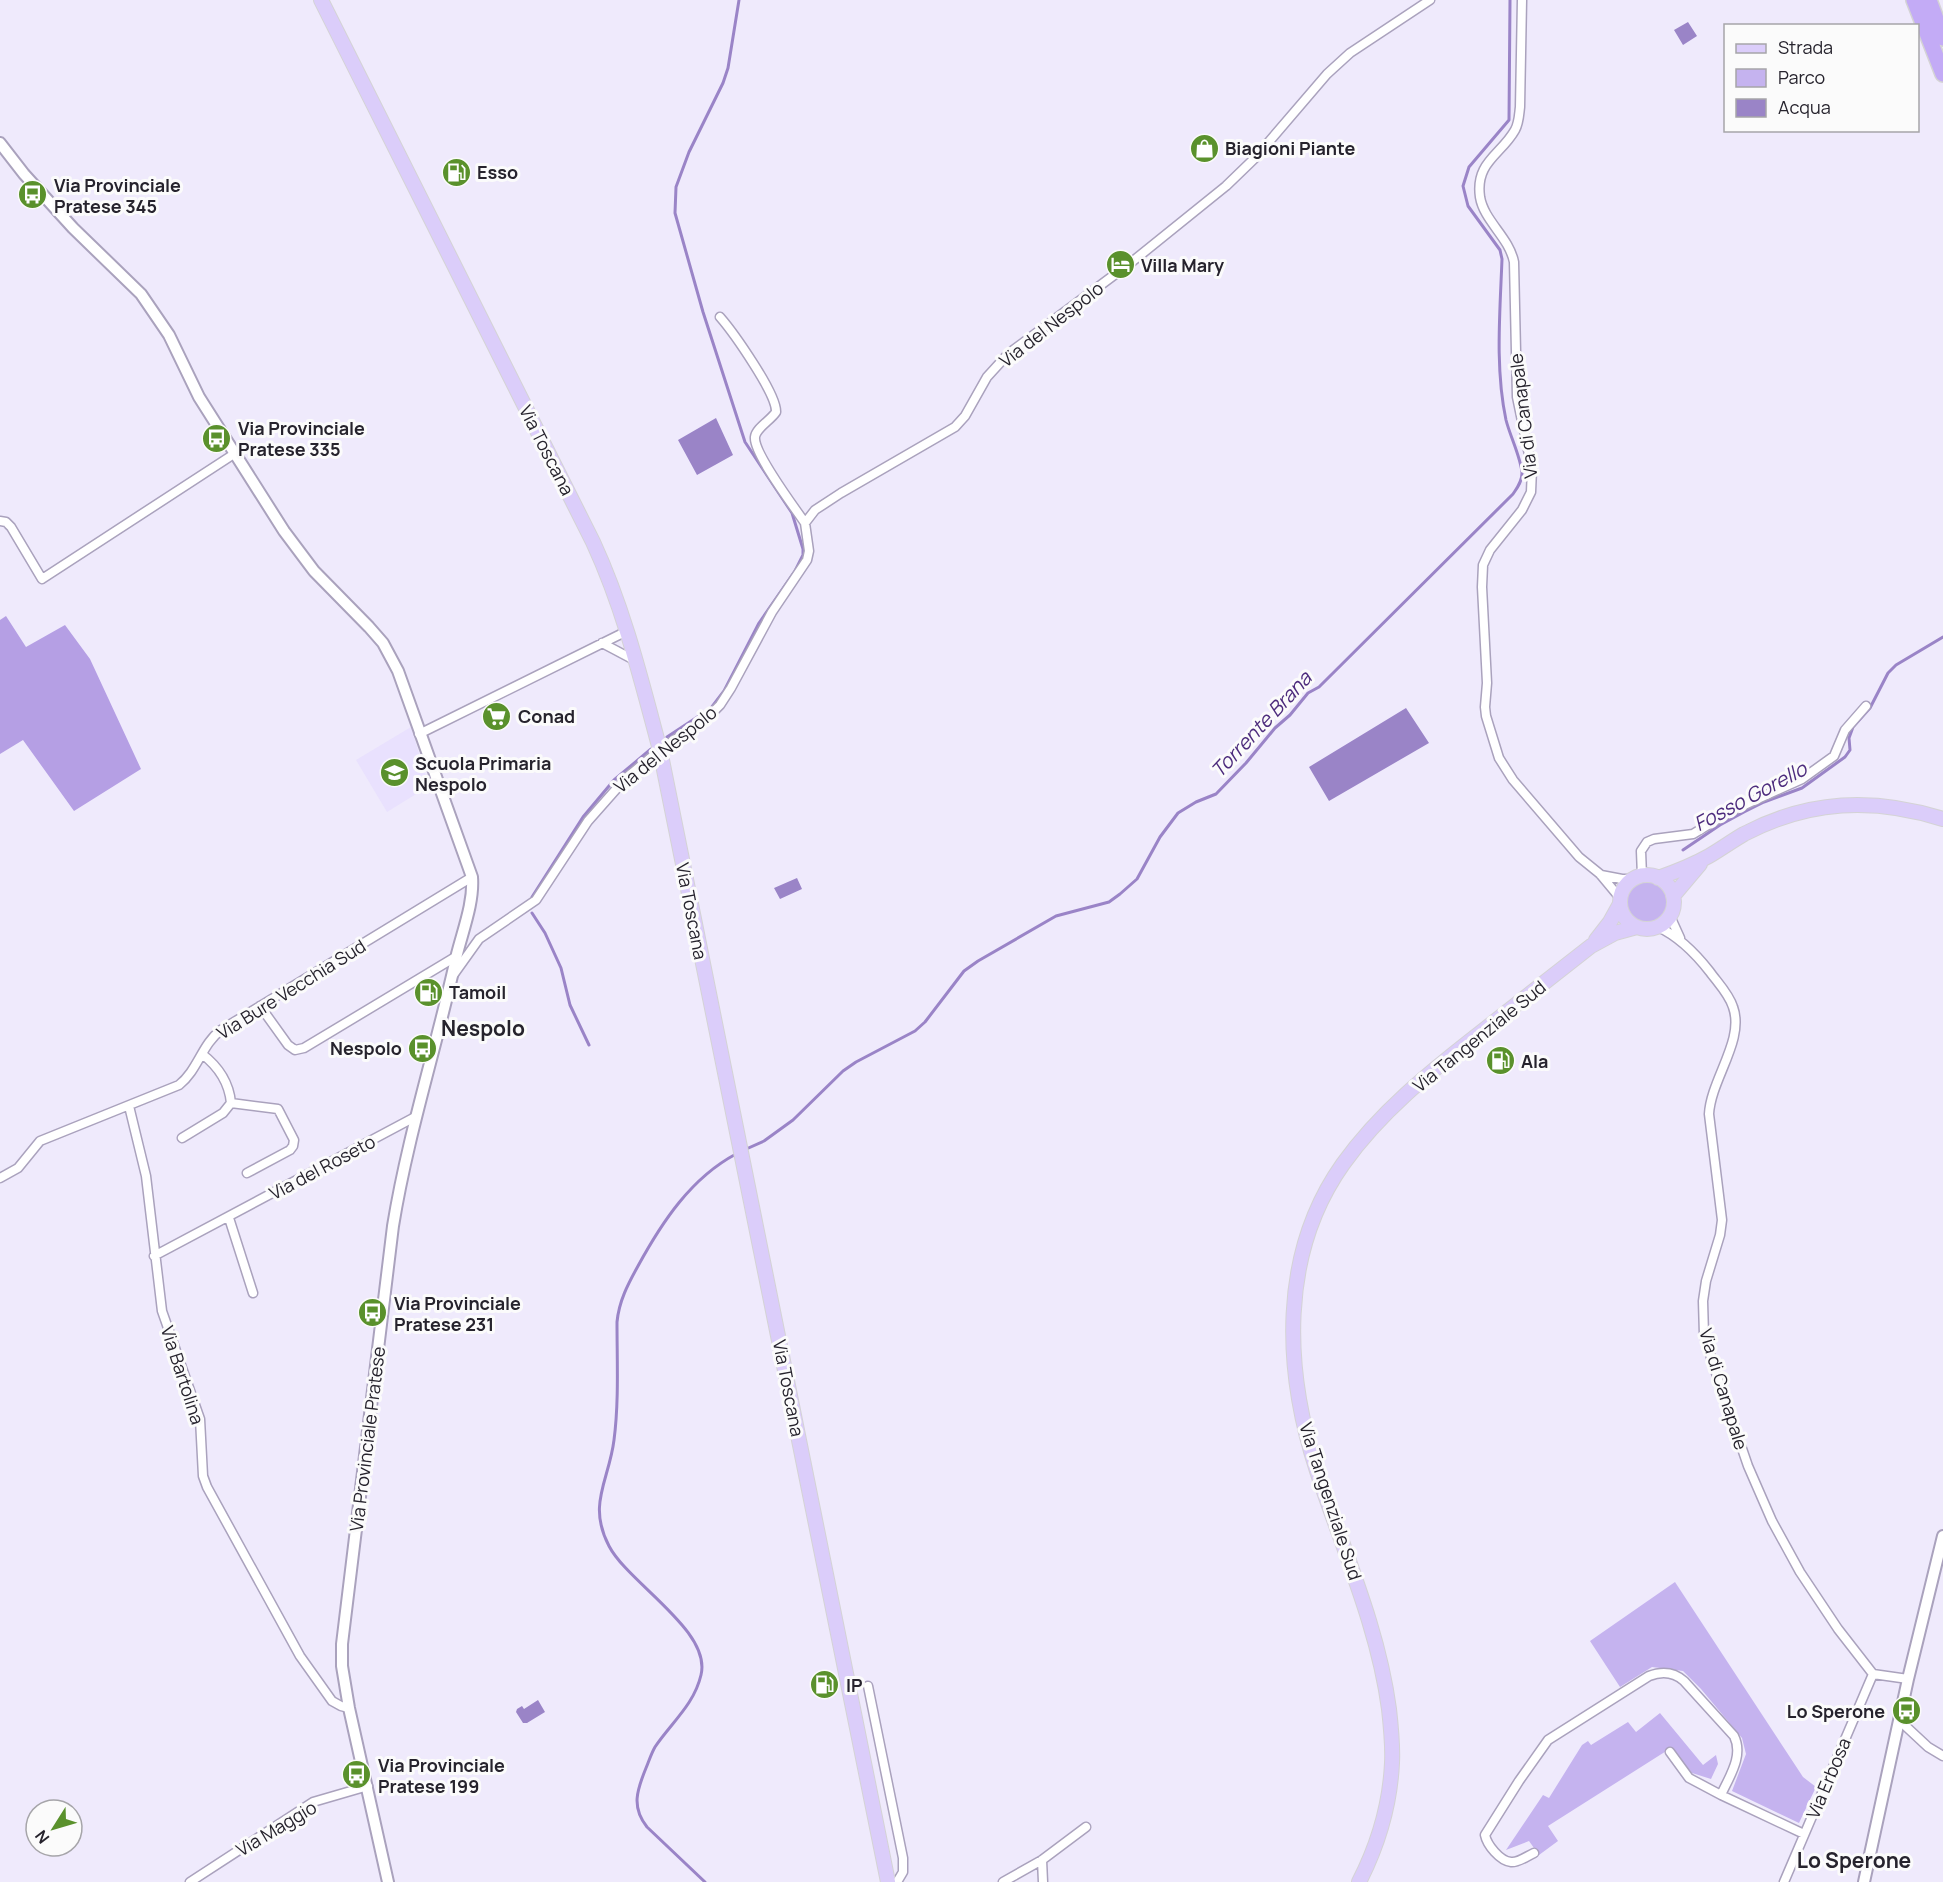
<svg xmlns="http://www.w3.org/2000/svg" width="1943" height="1882" viewBox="0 0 1943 1882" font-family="Manrope,sans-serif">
<rect width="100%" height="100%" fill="#efeafc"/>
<path fill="#e9e1fe" d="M411,727L429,786L387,812L356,760Z"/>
<path fill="#c5b3ef" d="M1627 902a20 20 0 1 1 40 0a20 20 0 1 1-40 0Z
M1675,1582L1803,1777L1816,1787L1799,1823L1732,1791L1746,1754L1742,1738L1701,1689L1683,1671L1652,1667L1620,1687L1590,1641Z
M1660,1713L1703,1765L1716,1755L1718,1764L1711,1779L1692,1773L1671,1748L1548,1826L1558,1841L1539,1855L1529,1841L1506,1850L1543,1795L1549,1798L1582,1745L1588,1741L1591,1745L1628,1722L1636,1732Z"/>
<path fill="#b59fe4" d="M6,616L26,647L65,625L90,659L141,769L74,811L23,740L0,754V620Z"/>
<path fill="#9a84c7" d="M1688,22L1697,36L1683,45L1674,30Z
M716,418L733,455L697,475L678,440Z
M1406,708L1429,743L1329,801L1309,767Z
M797,878L802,889L780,899L774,888Z
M538,1700L545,1712L527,1723H523L516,1712L517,1709L522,1706L524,1709Z"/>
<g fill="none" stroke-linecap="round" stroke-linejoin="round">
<path stroke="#9a84c7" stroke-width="3" d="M667,737L711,708L724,691L759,623L795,571L803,555V549L792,513L745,442L703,312L675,213L676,187L689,152L723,83L728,68L739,0
M1683,850L1720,825L1744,812L1764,802L1802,788L1845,757L1850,750L1849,738L1853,727L1870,708L1888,673L1896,665L1943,637
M532,897L583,817L614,780L651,749
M532,913L545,933L561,968L570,1005L589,1045
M744,1150L764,1141L793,1120L843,1071L856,1062L915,1031L925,1022L964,971L978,961L1056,916L1109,902L1120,894L1137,879L1160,837L1178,813L1196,802L1216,794L1246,763L1275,728L1290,715L1308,693L1319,687L1513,494C1517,488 1522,482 1522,473C1521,458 1510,436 1506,420C1495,368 1500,313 1502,259L1500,250L1468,206L1463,186L1469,167L1509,120L1510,0
M705,1882L647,1827C631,1807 637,1790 646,1768C649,1761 651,1754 655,1747C671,1723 694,1705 701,1675C712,1631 628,1583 609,1546C587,1504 609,1481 614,1440C619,1402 617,1361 617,1322C619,1301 628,1284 638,1266C662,1222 691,1178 736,1154"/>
<defs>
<path id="minor" d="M1522,0L1520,107C1519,115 1519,123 1515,130C1501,155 1475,162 1480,197C1484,221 1509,237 1514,262L1517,397L1532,469L1531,492L1522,510L1490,550L1483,565L1482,587L1487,683L1485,707L1486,716L1499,758L1513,780L1579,857L1600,874L1620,898
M720,317C733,332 777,394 776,412C771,420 756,428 755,437C753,453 795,508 805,523
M0,521L6,522L11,527L42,579L234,454
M602,643L636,661
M419,734L627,631
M1601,875L1622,879H1633
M1642,876L1641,851L1647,842L1654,839L1693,834L1731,811L1802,779L1834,756L1845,730L1866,706
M1670,916L1680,938
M1658,927C1680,937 1696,954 1710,972C1718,983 1729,994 1733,1007C1745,1040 1711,1079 1709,1114L1722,1220L1720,1235L1706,1281L1703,1301L1704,1335L1715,1370L1748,1466L1772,1521L1800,1572L1838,1629L1873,1674
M454,974L479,939L536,900L588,821L626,778L660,750L708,717L720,705L731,688L772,612L807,560L809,551L805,523L815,510L841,493L955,427L965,416L987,377L1008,354L1133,261L1226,186L1255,158L1327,74L1350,53L1430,0
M260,1006L288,1045L295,1050L304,1048L457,956
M231,1103L278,1109L294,1140L293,1146L290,1150L247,1173
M129,1106L146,1176L162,1311L200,1419L203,1476L207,1487L300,1656L332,1701L341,1706L349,1708
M182,1138L223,1113L231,1103C229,1082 219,1067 202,1054
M0,1178L18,1168L40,1141L179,1085C198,1070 202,1044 221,1030L472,877
M229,1218L253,1293
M154,1256L415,1117
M868,1686L903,1858V1872L897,1882
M1899,1720L1928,1747L1943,1756
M1670,1752L1689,1778L1721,1795
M1534,1853C1527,1856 1518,1863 1511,1862C1500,1861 1487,1845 1485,1835L1519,1781L1548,1740L1649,1676C1662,1671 1674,1672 1684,1681L1734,1736C1744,1756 1729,1777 1721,1795L1804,1834
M1042,1860L1043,1882
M190,1882L313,1802L368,1786
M1003,1882L1042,1860L1086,1827
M1784,1882L1873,1674L1908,1679"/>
<path id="tertiary" d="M0,143L24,174L73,228L141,294L169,335L199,397L284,531L314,571L369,627L383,643L398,671L472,877C474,902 463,930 457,954C437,1045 408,1134 393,1226L342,1644V1666L349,1708L388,1882
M1864,1882L1908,1679L1943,1536"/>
<path id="primary" d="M321,0L593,542C624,609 641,679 660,750L888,1882
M1620 902a27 27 0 1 1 54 0a27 27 0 1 1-54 0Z
M1658,878C1675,872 1693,865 1709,856C1721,849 1732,841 1744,834C1809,800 1873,797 1943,819
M1673,896L1700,864
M1596,940L1610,922L1620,904
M1359,1882C1378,1845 1390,1805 1392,1763C1393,1745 1391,1727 1389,1709C1378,1626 1343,1550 1317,1471C1284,1370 1279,1254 1343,1164C1380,1112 1430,1072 1480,1033C1517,1004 1554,975 1591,946L1615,933L1637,927"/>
<path id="motorway" d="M1914,0L1943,74
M1929,0L1943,38"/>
</defs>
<use href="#minor" stroke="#aaa2bd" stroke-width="11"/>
<use href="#tertiary" stroke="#aaa2bd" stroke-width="14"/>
<use href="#primary" stroke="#d4d3d5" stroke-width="16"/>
<use href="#motorway" stroke="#d4d3d5" stroke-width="18"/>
<use href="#minor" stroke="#fff" stroke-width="8"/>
<use href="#tertiary" stroke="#fff" stroke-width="10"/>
<use href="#primary" stroke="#dbcdfa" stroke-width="14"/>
<use href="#motorway" stroke="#c3abf6" stroke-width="15"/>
</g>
<defs>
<symbol id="shop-disc" viewBox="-11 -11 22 22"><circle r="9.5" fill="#5a912c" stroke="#fbfbfb"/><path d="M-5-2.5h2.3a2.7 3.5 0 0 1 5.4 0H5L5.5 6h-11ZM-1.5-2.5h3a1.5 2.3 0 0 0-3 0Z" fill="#fff"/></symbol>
<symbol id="fuel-disc" viewBox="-11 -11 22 22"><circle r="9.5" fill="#5a912c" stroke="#fbfbfb"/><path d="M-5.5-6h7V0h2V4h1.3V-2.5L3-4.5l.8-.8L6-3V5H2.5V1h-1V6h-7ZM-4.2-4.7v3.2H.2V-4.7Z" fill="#fff"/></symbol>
<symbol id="bus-disc" viewBox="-11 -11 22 22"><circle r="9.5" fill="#5a912c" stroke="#fbfbfb"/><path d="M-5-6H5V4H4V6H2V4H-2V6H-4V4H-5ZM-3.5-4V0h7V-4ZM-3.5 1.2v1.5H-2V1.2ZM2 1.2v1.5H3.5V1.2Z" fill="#fff"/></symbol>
<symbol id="hotel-disc" viewBox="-11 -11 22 22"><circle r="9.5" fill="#5a912c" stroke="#fbfbfb"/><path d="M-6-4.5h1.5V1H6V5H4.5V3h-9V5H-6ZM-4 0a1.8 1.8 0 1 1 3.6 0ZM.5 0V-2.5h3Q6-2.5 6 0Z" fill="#fff"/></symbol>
<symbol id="supermarket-disc" viewBox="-11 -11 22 22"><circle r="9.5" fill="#5a912c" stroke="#fbfbfb"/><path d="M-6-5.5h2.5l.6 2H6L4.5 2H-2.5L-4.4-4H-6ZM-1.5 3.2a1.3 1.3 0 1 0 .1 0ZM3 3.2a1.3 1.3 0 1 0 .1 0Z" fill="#fff"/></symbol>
<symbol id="school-disc" viewBox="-11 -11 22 22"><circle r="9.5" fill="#5a912c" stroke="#fbfbfb"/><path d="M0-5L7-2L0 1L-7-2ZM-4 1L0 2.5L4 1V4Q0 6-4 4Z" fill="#fff"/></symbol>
</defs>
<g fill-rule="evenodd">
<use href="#shop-disc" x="1188" y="132" width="33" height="33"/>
<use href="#fuel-disc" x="440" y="156" width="33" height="33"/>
<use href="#bus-disc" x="16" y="178" width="33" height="33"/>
<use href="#hotel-disc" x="1104" y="248" width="33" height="33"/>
<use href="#bus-disc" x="200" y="422" width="33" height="33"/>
<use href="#supermarket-disc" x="480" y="700" width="33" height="33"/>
<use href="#school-disc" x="378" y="756" width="33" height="33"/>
<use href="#fuel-disc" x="412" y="976" width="33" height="33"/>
<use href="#bus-disc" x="406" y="1032" width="33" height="33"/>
<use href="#fuel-disc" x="1484" y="1044" width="33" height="33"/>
<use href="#bus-disc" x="356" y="1296" width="33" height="33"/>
<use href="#fuel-disc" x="808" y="1668" width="33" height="33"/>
<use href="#bus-disc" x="1890" y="1694" width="33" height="33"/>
<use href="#bus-disc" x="340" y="1758" width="33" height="33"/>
</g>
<g text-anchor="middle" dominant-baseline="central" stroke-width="6" stroke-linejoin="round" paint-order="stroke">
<g font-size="18" font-weight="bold" fill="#26232d" stroke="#fbfbfb" text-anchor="start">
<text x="1225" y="148">Biagioni Piante</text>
<text x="477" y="172">Esso</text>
<text x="54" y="185">Via Provinciale<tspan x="54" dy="21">Pratese 345</tspan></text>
<text x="1141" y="265">Villa Mary</text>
<text x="238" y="428">Via Provinciale<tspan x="238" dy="21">Pratese 335</tspan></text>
<text x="518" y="716">Conad</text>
<text x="415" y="763">Scuola Primaria<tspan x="415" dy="21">Nespolo</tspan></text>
<text x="449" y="992">Tamoil</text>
<text x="402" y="1048" text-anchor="end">Nespolo</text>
<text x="1521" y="1061">Ala</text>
<text x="394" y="1303">Via Provinciale<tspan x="394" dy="21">Pratese 231</tspan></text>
<text x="846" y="1685">IP</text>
<text x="1885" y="1711" text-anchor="end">Lo Sperone</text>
<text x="378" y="1765">Via Provinciale<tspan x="378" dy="21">Pratese 199</tspan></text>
</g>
<g font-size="18" fill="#26232d" stroke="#fbfbfb">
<text transform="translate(1051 324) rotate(-38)">Via del Nespolo</text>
<text transform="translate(1523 416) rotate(-97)">Via di Canapale</text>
<text transform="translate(547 450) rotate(63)">Via Toscana</text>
<text transform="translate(665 749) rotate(-39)">Via del Nespolo</text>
<text transform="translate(692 911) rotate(79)">Via Toscana</text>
<text transform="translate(291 989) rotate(-32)">Via Bure Vecchia Sud</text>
<text transform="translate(1479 1036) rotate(-39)">Via Tangenziale Sud</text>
<text transform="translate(322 1167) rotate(-28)">Via del Roseto</text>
<text transform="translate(183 1375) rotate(72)">Via Bartolina</text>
<text transform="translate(789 1388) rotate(79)">Via Toscana</text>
<text transform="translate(1724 1389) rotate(73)">Via di Canapale</text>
<text transform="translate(367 1439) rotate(-83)">Via Provinciale Pratese</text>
<text transform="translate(1331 1501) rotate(72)">Via Tangenziale Sud</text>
<text transform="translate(1828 1778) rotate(-67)">Via Erbosa</text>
<text transform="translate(276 1828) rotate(-31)">Via Maggio</text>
</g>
<g font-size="20" font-style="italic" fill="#4d2c7d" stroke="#fbfbfb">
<text transform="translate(1261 724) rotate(-47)">Torrente Brana</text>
<text transform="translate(1750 796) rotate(-28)">Fosso Gorello</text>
</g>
<g font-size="21" font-weight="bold" fill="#26232d" stroke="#fbfbfb">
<text x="483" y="1028">Nespolo</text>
<text x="1854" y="1860">Lo Sperone</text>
</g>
</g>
<rect x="1724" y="24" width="195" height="108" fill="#fbfbfb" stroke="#a6a5a9" stroke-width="1.5"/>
<rect x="1736" y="44" width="30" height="9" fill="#dbcdfa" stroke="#a6a5a9" stroke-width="1.5"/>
<text x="1778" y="54" font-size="18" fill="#26232d">Strada</text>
<rect x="1736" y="69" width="30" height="18" fill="#c5b3ef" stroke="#a6a5a9" stroke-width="1.5"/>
<text x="1778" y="84" font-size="18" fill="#26232d">Parco</text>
<rect x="1736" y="99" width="30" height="18" fill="#9a84c7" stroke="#a6a5a9" stroke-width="1.5"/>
<text x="1778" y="114" font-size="18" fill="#26232d">Acqua</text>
<g transform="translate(54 1828) rotate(233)"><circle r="28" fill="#fbfbfb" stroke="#a6a5a9" stroke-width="1.5"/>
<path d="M0-4.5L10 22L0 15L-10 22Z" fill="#5a912c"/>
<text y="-9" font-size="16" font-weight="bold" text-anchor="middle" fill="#26232d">N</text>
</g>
</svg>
